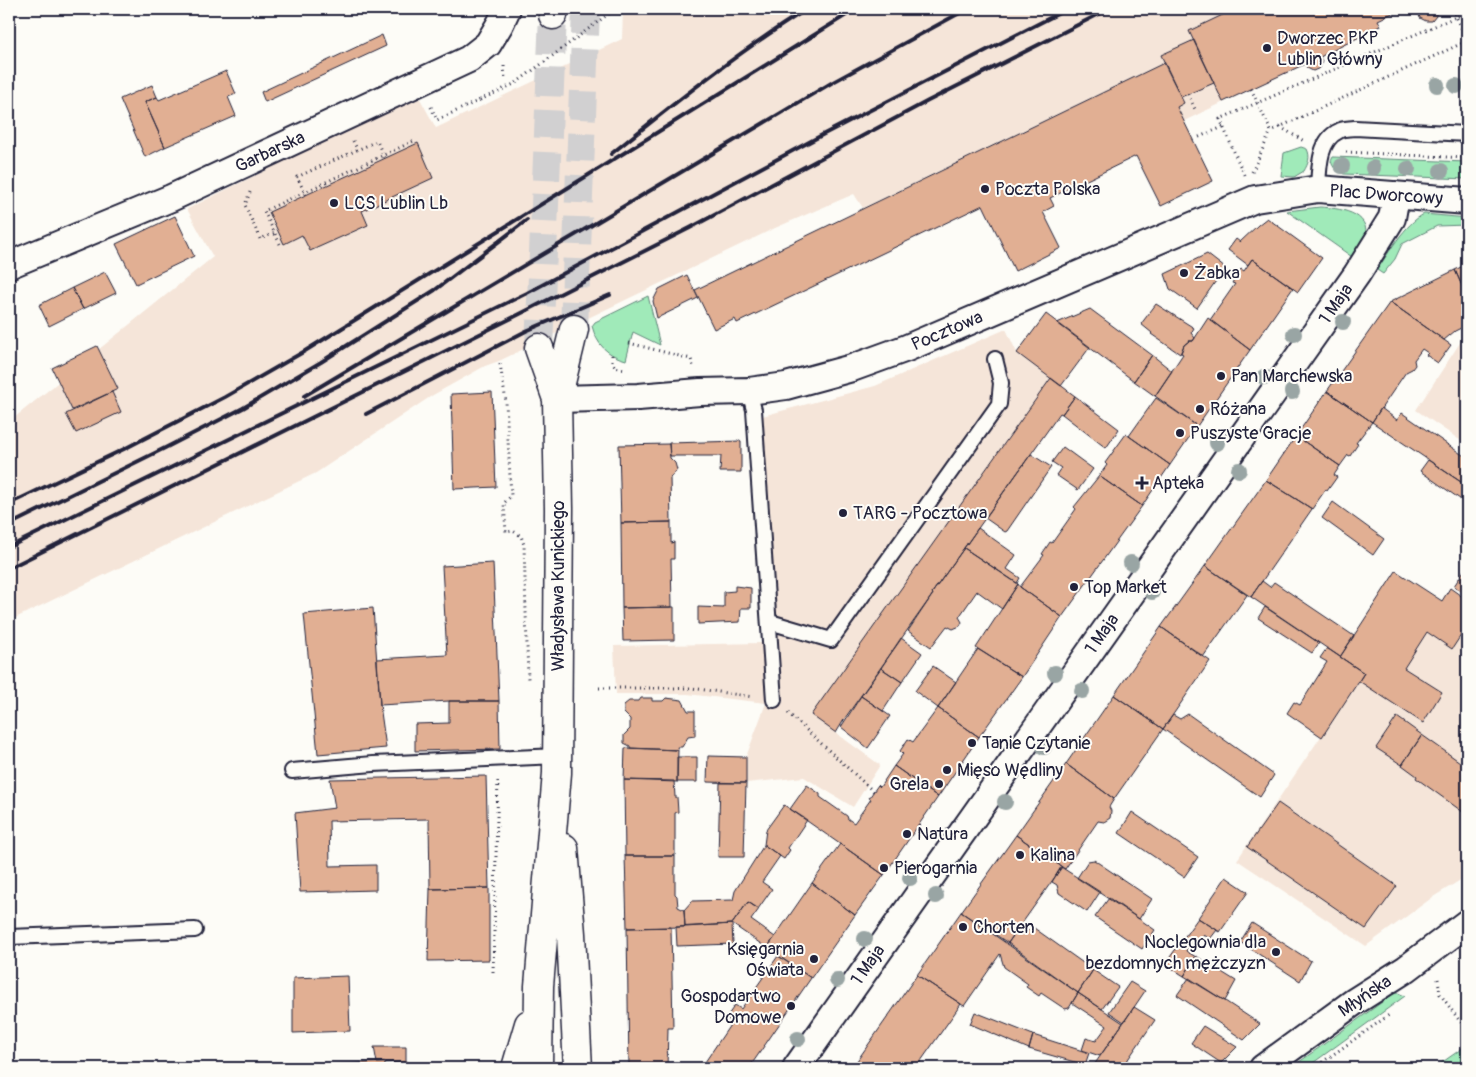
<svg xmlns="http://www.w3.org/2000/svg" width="1476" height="1077" viewBox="0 0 1476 1077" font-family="Pangolin,sans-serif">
<rect width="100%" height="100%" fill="#fdfcf7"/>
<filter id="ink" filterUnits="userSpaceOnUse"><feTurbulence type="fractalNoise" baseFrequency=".02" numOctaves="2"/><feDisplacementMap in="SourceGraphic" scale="10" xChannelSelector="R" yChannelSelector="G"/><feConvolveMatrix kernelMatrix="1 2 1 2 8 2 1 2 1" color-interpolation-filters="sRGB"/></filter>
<g filter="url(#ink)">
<path fill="#f5e5d9" d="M625,9H1401L1378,20L1381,26L1320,56L1313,71L1307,68L1304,64L1184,121L1177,107L1184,103L1164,63L863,208L854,194L775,228L499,361L485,366L433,395L316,473L9,621V422L213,257L187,209L418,95L436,128L622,39L623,10Z
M1006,329L1017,353L1075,396L1062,414L1060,413L932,593L933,594L845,718L836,733L880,765L853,807L804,777L746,783V757L766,703L687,694H616L614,646L762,643L748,420L875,386Z
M1467,332V445L1416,410Z
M1396,571L1441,601L1450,588L1467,600V876L1433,897L1366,946L1237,860L1364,673L1340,657Z"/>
<path fill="#a0eab9" stroke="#61867a" d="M1301,147L1307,149C1311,157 1308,164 1304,171L1294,177L1281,176L1284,153Z
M1333,157L1467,162V179L1344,174C1337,172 1333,168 1331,161Z
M1320,207C1337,208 1372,212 1365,238C1364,245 1358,253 1355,259L1287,211Z
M1424,214L1467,218V225L1437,226L1402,244L1395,259L1383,274L1377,270C1389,252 1405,224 1424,214Z
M648,296L660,345L633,332L626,360C607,355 597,345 592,326L595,322Z
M1398,993L1405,996L1306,1068H1291L1393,994Z
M1467,1045V1068H1434Z"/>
<path fill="#e1af93" stroke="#22223b" d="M1235,9H1401L1378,20L1381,26L1320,57L1322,61L1320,68L1313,71L1307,68L1305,64L1223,102L1189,31Z
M1417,9H1436V16L1432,21H1426L1420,18Z
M382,35L386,46L265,102L261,92Z
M1194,40L1214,83L1181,97L1161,55Z
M1164,63L1184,103L1177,107L1213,181L1161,206L1136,156L1050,198L1054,206L1043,212L1061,248L1015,271L983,205L737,323L735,319L714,329L695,290Z
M226,71L236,94L228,97L236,116L165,147L145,102L157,97L159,100Z
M152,85L157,97L145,102L165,147L145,157L120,99Z
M418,143L433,178L362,211L368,225L310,251L302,235L284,244L269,212Z
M175,216L194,256L136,284L116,244Z
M1267,218L1322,258L1298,292L1252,259L1248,265L1228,250L1236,239L1240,242L1258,225Z
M1207,254L1225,268L1197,308L1170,289L1165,274Z
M1252,259L1293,288L1250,350L1210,320L1235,284L1232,283L1241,269L1244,271Z
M1467,264V297L1455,270Z
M1455,270L1467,297V325L1455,331L1444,340L1390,302Z
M105,272L116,293L83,309L72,288Z
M687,275L698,298L657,318L653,301L659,289Z
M72,288L83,309L49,326L39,305Z
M1390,302L1451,345L1438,363L1426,355L1428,353L1422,349L1414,360L1415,365L1412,369L1406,372L1372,422L1327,391Z
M1156,304L1194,328L1191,333L1195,338L1193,341H1189L1184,345L1180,354L1151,334L1152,333L1141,324Z
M1090,309L1152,355L1134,381L1057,323Z
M1046,314L1090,347L1061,386L1017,353Z
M1208,318L1250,350L1197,426L1155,396L1183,354L1181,353L1184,345L1189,341H1193Z
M97,346L118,389L72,410L52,368Z
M1152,355L1172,371L1155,396L1134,381Z
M1051,378L1075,396L1062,414L1060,413L932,593L933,594L845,718L836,733L811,715Z
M1327,391L1372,422L1356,443L1358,444L1350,456L1348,455L1340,466L1296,436Z
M112,392L121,412L76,433L66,414Z
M492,392L496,487L454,489L451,394Z
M1075,396L1119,429L1106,448L1062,414Z
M1156,398L1197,426L1170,465L1129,436Z
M1381,408L1397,420L1402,413L1467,458V486L1372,422Z
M1126,434L1170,465L1142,506L1099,476L1107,465L1105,463Z
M1296,436L1340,466L1334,475L1337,477L1327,491L1326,489L1312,509L1266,480Z
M741,441V472H720L721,456H670L669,443Z
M669,444L670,458L675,463L677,470L670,478L671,522L621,523L619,445Z
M1063,447L1093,469L1078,490L1056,475L1061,468L1052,462Z
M1031,454L1051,467L1007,531L1005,532L985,518Z
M1428,460L1467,486V504L1420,471Z
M1099,476L1142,506L1062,617L1020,587L1044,555L1042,554L1050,542L1052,543L1076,509L1074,507Z
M1266,480L1312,509L1251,597L1205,566Z
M1333,502L1384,539L1373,555L1322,518Z
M671,522V543L674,542V559H671L672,607L622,608L621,523Z
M978,528L1016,555L1007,569L1020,578L1017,583L964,548Z
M964,548L1018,584L1002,609L977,591L959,617L962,622L960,626L953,629L947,626L931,647L908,631L933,594L932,593Z
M493,563L499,701H449L380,705L377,659L447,655L442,566Z
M1205,566L1247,595L1203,657L1161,627Z
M1467,566V595L1454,586Z
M1396,571L1442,601L1450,588L1467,600V626L1452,649L1427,632L1404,668L1442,692L1423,723L1359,681L1364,673L1340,657Z
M1262,581L1270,587L1274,582L1354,636L1340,657L1251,597Z
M1018,584L1020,587L1062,617L1022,677L976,648Z
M735,586L751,588V608H741L740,622L698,624V607L724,608V592L735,591Z
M674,607V640L623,641L622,608Z
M1265,607L1319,643L1312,653L1258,618Z
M373,608L380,705L386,748L318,754L304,614Z
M1161,627L1210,661L1163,729L1114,695Z
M901,638L922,653L902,682L881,668Z
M1327,648L1364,673L1322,737L1287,713L1294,702L1300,705L1327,662L1320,658Z
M978,649L1022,677L979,737L938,708Z
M933,666L956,682L938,708L915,691Z
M881,668L902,682L883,711L861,696Z
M1114,695L1163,729L1114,799L1066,764Z
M861,696L890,716L868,748L841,727Z
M641,698H652V701H663L666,698L682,700L688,711H695V736L688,737L682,747H677L678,750L630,748V746L624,743V735L630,729V719L624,713V705L629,701H639Z
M449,701H499L500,749L415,751V724L449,723Z
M938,708L979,737L938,797L894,766L903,754L900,751L908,739L913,742Z
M1188,714L1274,775L1260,797L1163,729L1173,715L1180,719Z
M1397,717L1422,735L1402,765L1376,748Z
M1422,735L1467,767V815L1416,778L1417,776L1402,765Z
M625,748L678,750L677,782L624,780Z
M708,756L746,757V783L707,782Z
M677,757H697V782H677Z
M1066,764L1114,799L1109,807L1111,811L1110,818L1104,822L1098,821L1065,869L1016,835Z
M894,766L938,797L884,875L790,809L807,785L820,794V797L847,816L848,819L854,823L871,799L869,798L878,785L880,787Z
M486,776L489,888L430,889L429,819L329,821L330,866L376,865V890L300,892L295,813L335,808L330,779Z
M624,780L674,781L675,797H677L678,812L675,813V856H625Z
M720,783H746L744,857H718Z
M1278,803L1397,886L1366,929L1247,847Z
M784,805L807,820L788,848L790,850L784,859L764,845L766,830Z
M1132,812L1198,857L1184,877L1119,833Z
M1016,835L1062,867L1008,943L961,912Z
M840,844L884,875L855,915L812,883Z
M764,845L780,856L762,882L772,889L758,909L748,902L732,924L685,927L684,910L692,901L733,900L735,891Z
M625,856H675V894L677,896L678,907L684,910L685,927L627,928Z
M1094,860L1152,899L1139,919L1077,878L1088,861Z
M1061,867L1100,892L1087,912L1059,893L1057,885L1052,882Z
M1226,877L1248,892L1220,932L1198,918Z
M812,883L855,915L811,978L767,948Z
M489,888V960L428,961L430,889Z
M1109,898L1155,930L1142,949L1095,917Z
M748,902L759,909L751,920L775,937L767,948L732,924Z
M961,912L1078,993L1069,1008L1065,1009L1041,993L1039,996L1026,987L1028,984L1004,967L1000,954L964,1006L917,975Z
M1198,918L1217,930L1210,939L1204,935L1196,945L1188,947L1186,951L1196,957L1184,976L1165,964Z
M1252,923L1311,961L1300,981L1240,942Z
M732,924L733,944L677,946L676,927Z
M671,927L673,1028H668L667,1068H629L627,928Z
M1019,927L1024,932L1034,928L1093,970L1078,993L1008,943Z
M778,956L811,978L749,1068H701L732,1022L726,1018L735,1005L741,1009Z
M1196,956L1236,981L1225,1001L1184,976Z
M1093,970L1118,987L1102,1009L1078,993Z
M917,975L961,1004L916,1068H852Z
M348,976L350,1031L293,1033V978Z
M1189,978L1225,1001L1260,1024L1244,1040L1177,995Z
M1130,982L1145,991L1124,1022L1109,1012Z
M1078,993L1123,1023L1100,1056L1082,1050L1086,1038L1096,1041L1107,1026L1072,1003Z
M1134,1007L1155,1020L1122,1068H1092Z
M975,1012L1033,1035L1029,1049L970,1024Z
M1203,1026L1237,1047L1221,1063L1191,1043Z
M1033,1035L1089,1053L1085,1065L1029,1049Z
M374,1047H406V1062L377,1063Z
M385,1062V1068H293V1066Z"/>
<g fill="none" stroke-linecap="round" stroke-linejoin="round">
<path stroke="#d1d0d1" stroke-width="28" stroke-dasharray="28 14" stroke-linecap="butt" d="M574,329L586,9
M539,348L553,15"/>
<defs>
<path id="lane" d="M1318,189C1319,171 1318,140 1339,131C1343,128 1349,129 1355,128L1467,134
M749,391L754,410L774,700
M770,622L831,640L999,404L1001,383L995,359
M292,771L373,764L558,756
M9,937L195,930"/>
<path id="street" d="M9,265L171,198L469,59L488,44L500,24L507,9
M557,399L638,397L700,392L749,391L786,386L852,368L907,348L1255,199L1318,189L1467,201
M796,1068L1357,274L1392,218L1396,195
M1263,1068L1354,1002L1406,969L1467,923"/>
<path id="secondary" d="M553,15L554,9
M539,348L557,399
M564,848L571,934L578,1068
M516,1068L529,1024
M538,1068L539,986L557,773L559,509L557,399L574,329"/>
</defs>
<use href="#lane" stroke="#22223b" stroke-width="18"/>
<use href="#street" stroke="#22223b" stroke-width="30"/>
<use href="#secondary" stroke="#22223b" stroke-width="31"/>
<path stroke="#22223b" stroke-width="3" stroke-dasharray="1 4" stroke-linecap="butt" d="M1453,9L1467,41
M504,66L505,79
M1251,89L1271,131L1467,41
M1188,94L1195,109
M431,107L437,120L480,100
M1280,127L1304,141
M1199,137L1223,127
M353,141L357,149
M1346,152L1467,158
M1252,172L1271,131
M1244,175L1220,119L1467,12
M250,192L245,205L260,239L275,233
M306,195L297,177L377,141L384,158
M280,244L264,211L416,140
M629,343L691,359L693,366
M612,355V362L615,367L624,369
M500,364L506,402L511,496L504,503L506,532L513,531L521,536L524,545L528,680
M599,688H692L753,697
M788,713L874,792
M919,825L923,828
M493,972L498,779
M1438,979L1440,994L1467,1031
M1314,1068L1389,1015"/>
<use href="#lane" stroke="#fdfcf7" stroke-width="14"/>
<use href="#street" stroke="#fdfcf7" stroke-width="26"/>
<use href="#secondary" stroke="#fdfcf7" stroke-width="28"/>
<path stroke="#22223b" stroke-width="4" d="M611,154C675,103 738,52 807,9
M304,396L833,82L967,9
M366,414L526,331L610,295
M9,504L124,449L225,397L305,351L856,9
M9,525L165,448L243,408L321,362L435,290L527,220
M9,547L527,293L824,134L1067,9
M9,568L514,317L690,228L928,101L1109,9"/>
<path stroke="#22223b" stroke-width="3" stroke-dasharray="1 4" stroke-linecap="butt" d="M480,100L516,83L615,9"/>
</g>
<g fill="#99a5a4">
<circle cx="1437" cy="85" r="8"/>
<circle cx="1456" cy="86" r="8"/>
<circle cx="1342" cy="166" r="8"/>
<circle cx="1373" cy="168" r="8"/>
<circle cx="1408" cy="169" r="8"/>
<circle cx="1441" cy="171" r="8"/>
<circle cx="1343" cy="322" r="8"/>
<circle cx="1294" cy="334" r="8"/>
<circle cx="1264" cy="377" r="8"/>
<circle cx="1292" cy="392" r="8"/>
<circle cx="1217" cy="443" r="8"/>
<circle cx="1239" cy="470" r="8"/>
<circle cx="1131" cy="563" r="8"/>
<circle cx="1152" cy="592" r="8"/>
<circle cx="1055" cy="673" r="8"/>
<circle cx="1082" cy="691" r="8"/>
<circle cx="1044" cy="747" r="8"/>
<circle cx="1005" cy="802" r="8"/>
<circle cx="910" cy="878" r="8"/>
<circle cx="936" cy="896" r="8"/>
<circle cx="865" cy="939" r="8"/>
<circle cx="837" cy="980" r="8"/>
<circle cx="798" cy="1039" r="8"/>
</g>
</g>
<g fill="#22223b" stroke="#fdfcf7" stroke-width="2">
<circle cx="1267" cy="48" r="5"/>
<circle cx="985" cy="189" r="5"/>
<circle cx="334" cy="203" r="5"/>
<circle cx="1184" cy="273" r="5"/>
<circle cx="1221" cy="376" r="5"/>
<circle cx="1200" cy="409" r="5"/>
<circle cx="1180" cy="433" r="5"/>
<path d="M1139.5 475.5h5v5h5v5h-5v5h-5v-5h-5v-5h5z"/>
<circle cx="843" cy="513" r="5"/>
<circle cx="1074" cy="587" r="5"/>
<circle cx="972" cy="743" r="5"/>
<circle cx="947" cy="770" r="5"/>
<circle cx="939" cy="784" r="5"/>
<circle cx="907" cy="834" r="5"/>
<circle cx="1020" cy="855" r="5"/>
<circle cx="884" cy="868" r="5"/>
<circle cx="963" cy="927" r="5"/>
<circle cx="1276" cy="952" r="5"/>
<circle cx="814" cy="959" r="5"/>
<circle cx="791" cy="1006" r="5"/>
</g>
<g text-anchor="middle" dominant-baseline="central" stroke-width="4" stroke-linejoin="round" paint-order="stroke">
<g font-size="18" fill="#22223b" stroke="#fdfcf7" text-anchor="start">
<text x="1277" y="38">Dworzec PKP<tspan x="1277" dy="21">Lublin Główny</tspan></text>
<text x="995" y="189">Poczta Polska</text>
<text x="344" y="203">LCS Lublin Lb</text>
<text x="1194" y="273">Żabka</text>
<text x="1231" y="376">Pan Marchewska</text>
<text x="1210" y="409">Różana</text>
<text x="1190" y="433">Puszyste Gracje</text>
<text x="1152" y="483">Apteka</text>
<text x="853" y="513">TARG - Pocztowa</text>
<text x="1084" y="587">Top Market</text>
<text x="982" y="743">Tanie Czytanie</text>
<text x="957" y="770">Mięso Wędliny</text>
<text x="929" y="784" text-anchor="end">Grela</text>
<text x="917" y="834">Natura</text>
<text x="1030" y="855">Kalina</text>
<text x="894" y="868">Pierogarnia</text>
<text x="973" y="927">Chorten</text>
<text x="1266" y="942" text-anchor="end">Noclegownia dla<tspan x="1266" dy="21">bezdomnych mężczyzn</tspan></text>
<text x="804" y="949" text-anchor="end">Księgarnia<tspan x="804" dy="21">Oświata</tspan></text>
<text x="781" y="996" text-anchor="end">Gospodartwo<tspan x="781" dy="21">Domowe</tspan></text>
</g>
<g font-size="18" fill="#22223b" stroke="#fdfcf7">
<text transform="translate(270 152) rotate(-25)">Garbarska</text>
<text transform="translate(1386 195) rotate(4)">Plac Dworcowy</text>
<text transform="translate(1336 304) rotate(-55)">1 Maja</text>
<text transform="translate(947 331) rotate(-23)">Pocztowa</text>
<text transform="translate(558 586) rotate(-90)">Władysława Kunickiego</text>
<text transform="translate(1102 634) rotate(-55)">1 Maja</text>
<text transform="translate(868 965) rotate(-55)">1 Maja</text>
<text transform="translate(1365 996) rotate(-34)">Młyńska</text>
</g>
</g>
<rect width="1476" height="1077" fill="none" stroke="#fdfcf7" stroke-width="30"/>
<rect x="15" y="15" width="1446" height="1047" fill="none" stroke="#22223b" stroke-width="2" filter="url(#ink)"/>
</svg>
